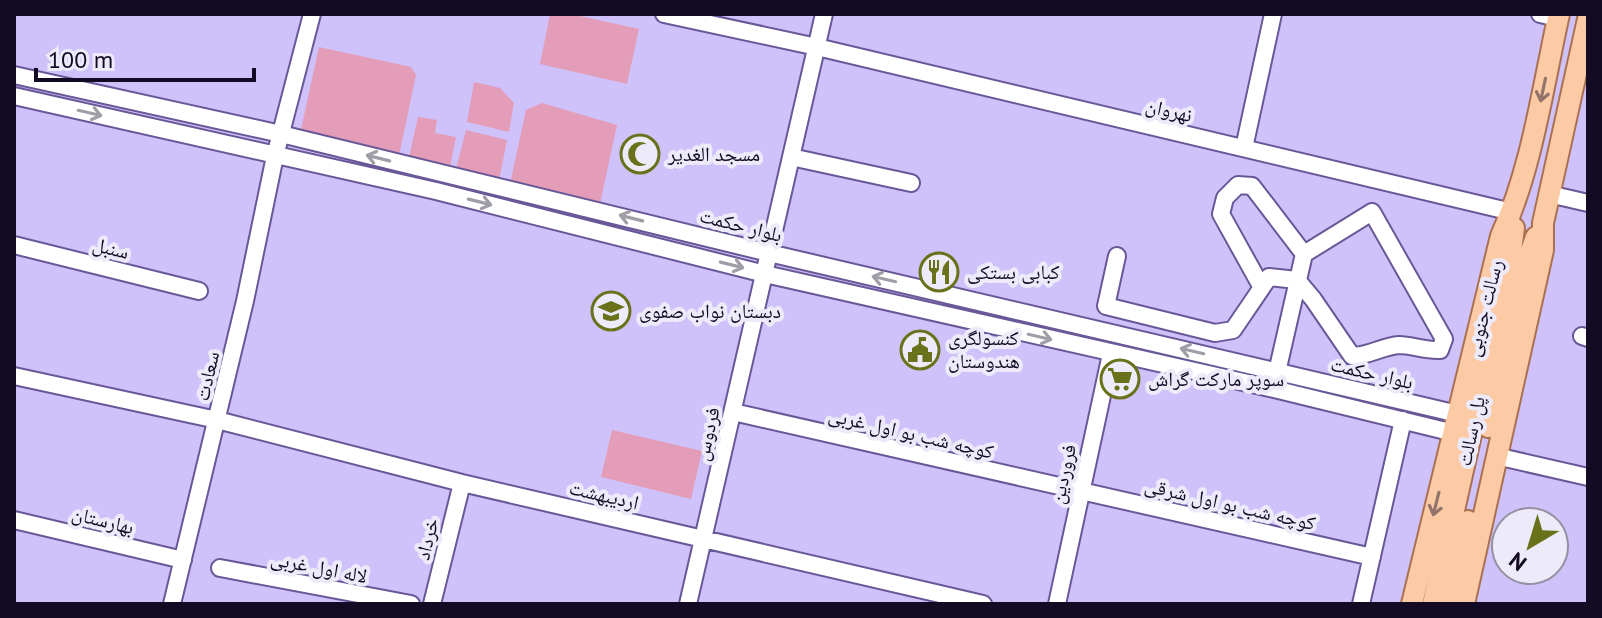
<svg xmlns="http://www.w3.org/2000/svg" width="1602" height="618" viewBox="0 0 1602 618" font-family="'PT Sans','Noto Naskh Arabic',sans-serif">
<rect width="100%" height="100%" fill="#cfc2fb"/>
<path fill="#e49db8" d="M550,14H571L639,29L627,84L540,64Z
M319,47L411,67L416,75L399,156L300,134Z
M474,82L500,88L514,103L509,132L467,122Z
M542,103L617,125L600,204L510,184L526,110Z
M418,117L437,120L435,133L456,137L450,167L409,157Z
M466,130L507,140L499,181L456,169Z
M612,430L702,451L691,499L601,477Z"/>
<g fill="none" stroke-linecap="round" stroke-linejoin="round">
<defs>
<path id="minor" d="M664,14L817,47L1512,212
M1540,14L1558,18
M14,75L281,134L769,253L1458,414
M14,96L436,191L765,274L1274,389L1454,433
M1244,148L1273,14
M791,157L911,183
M1549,194L1588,203
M14,245L199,291
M1117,256L1106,306L1215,333L1233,330L1269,277L1297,280L1313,299L1352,356C1369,356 1383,346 1399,345C1412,345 1426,351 1440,350L1444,339L1372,212L1304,254L1275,381
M1261,286L1221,214L1225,198L1238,185L1252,186L1304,254
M1582,336L1588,338
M14,376L217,420L462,483L983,604
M733,412L1372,557
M1496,456L1588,477
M14,520L183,560
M220,568L411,604
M172,604L245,301L275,156L312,14
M432,604L462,483
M688,604L824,14
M1057,604L1111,354
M1361,604L1403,420"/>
<path id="major" d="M1488,427L1524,270L1536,237
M1412,604L1501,236C1532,168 1543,86 1559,14
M1433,604L1509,265L1514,228
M1450,604L1468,521
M1464,604L1543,250V223L1588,19"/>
</defs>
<use href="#minor" stroke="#695897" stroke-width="20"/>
<use href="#major" stroke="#aa7052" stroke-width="24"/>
<use href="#minor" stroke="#fff" stroke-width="16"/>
<use href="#major" stroke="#fdcaa6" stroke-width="20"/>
</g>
<defs><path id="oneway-shaft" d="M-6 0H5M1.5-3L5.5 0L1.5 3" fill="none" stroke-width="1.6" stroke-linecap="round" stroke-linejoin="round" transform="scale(2)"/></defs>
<g stroke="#93746b">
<use href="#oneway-shaft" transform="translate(1543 90) rotate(102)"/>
<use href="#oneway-shaft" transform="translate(1436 504) rotate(104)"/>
</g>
<g stroke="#a09da7">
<use href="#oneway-shaft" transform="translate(90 113) rotate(13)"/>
<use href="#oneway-shaft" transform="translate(378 158) rotate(-166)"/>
<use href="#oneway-shaft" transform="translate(480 202) rotate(14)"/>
<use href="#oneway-shaft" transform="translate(631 218) rotate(-166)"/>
<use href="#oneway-shaft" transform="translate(732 265) rotate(14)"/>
<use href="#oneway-shaft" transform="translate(884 279) rotate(-167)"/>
<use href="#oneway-shaft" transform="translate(1040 337) rotate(13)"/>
<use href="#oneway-shaft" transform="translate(1192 351) rotate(-167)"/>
</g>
<defs>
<symbol id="mosque-ring" viewBox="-11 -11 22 22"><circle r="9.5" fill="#edeaf9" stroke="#69721a" stroke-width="1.5"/><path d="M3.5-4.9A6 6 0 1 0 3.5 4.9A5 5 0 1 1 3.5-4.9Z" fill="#69721a"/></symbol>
<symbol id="restaurant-ring" viewBox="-11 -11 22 22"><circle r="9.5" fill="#edeaf9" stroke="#69721a" stroke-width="1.5"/><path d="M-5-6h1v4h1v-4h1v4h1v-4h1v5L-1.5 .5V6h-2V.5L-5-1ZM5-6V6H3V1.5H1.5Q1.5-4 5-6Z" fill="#69721a"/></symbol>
<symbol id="school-ring" viewBox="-11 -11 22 22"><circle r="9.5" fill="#edeaf9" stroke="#69721a" stroke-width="1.5"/><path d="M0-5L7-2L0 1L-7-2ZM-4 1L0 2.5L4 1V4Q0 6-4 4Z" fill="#69721a"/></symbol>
<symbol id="civic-ring" viewBox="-11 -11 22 22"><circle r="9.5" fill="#edeaf9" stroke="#69721a" stroke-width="1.5"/><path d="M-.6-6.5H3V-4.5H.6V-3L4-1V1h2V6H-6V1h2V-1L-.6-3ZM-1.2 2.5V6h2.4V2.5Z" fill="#69721a"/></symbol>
<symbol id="supermarket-ring" viewBox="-11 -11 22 22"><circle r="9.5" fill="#edeaf9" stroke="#69721a" stroke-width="1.5"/><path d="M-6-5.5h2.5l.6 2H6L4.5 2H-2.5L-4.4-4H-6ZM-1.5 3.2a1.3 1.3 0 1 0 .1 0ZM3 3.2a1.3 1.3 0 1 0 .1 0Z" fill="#69721a"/></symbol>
</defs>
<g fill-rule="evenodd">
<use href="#mosque-ring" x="618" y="132" width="44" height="44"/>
<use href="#restaurant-ring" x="917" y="250" width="44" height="44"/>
<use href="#school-ring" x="589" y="289" width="44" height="44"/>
<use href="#civic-ring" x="898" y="328" width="44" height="44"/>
<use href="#supermarket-ring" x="1098" y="357" width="44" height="44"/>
</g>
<g text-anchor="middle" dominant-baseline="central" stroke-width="8" stroke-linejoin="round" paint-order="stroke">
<g font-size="20" fill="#120b23" stroke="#edeaf9">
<text transform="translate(1169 110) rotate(13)">نهروان</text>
<text transform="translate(741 225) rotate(14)">بلوار حکمت</text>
<text transform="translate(111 248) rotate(14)">سنبل</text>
<text transform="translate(1484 308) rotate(-76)">رسالت جنوبی</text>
<text transform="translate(1372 373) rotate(13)">بلوار حکمت</text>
<text transform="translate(207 376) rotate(-77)">سعادت</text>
<text transform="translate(1471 431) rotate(-78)">پل رسالت</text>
<text transform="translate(911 433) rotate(13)">کوچه شب بو اول غربی</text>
<text transform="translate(707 434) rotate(-77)">فردوس</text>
<text transform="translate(1063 474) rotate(-78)">فروردین</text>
<text transform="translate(604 495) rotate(13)">اردیبهشت</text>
<text transform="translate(1230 504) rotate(13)">کوچه شب بو اول شرقی</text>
<text transform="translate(103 520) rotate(14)">بهارستان</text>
<text transform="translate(427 539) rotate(-76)">خرداد</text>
<text transform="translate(319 567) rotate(11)">لاله اول غربی</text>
</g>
<g font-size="20" fill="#120b23" stroke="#edeaf9" text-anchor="start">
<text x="668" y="154">مسجد الغدیر</text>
<text x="967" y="272">کبابی بستکی</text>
<text x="639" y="311">دبستان نواب صفوی</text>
<text x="948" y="338">کنسولگری<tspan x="948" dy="23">هندوستان</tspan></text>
<text x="1148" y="379">سوپر مارکت گراش</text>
</g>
</g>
<rect width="1602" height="618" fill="none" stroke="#120b23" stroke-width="32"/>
<g transform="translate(1530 546) rotate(218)"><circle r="38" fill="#edeaf9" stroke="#9591a3" stroke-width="2"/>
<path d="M0-6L14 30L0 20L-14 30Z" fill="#69721a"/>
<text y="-12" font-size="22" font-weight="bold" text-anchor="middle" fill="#120b23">N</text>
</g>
<path d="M36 68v12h218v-12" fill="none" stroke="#120b23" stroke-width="4"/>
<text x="48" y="68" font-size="24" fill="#120b23" stroke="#edeaf9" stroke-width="6" paint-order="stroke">100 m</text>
</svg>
